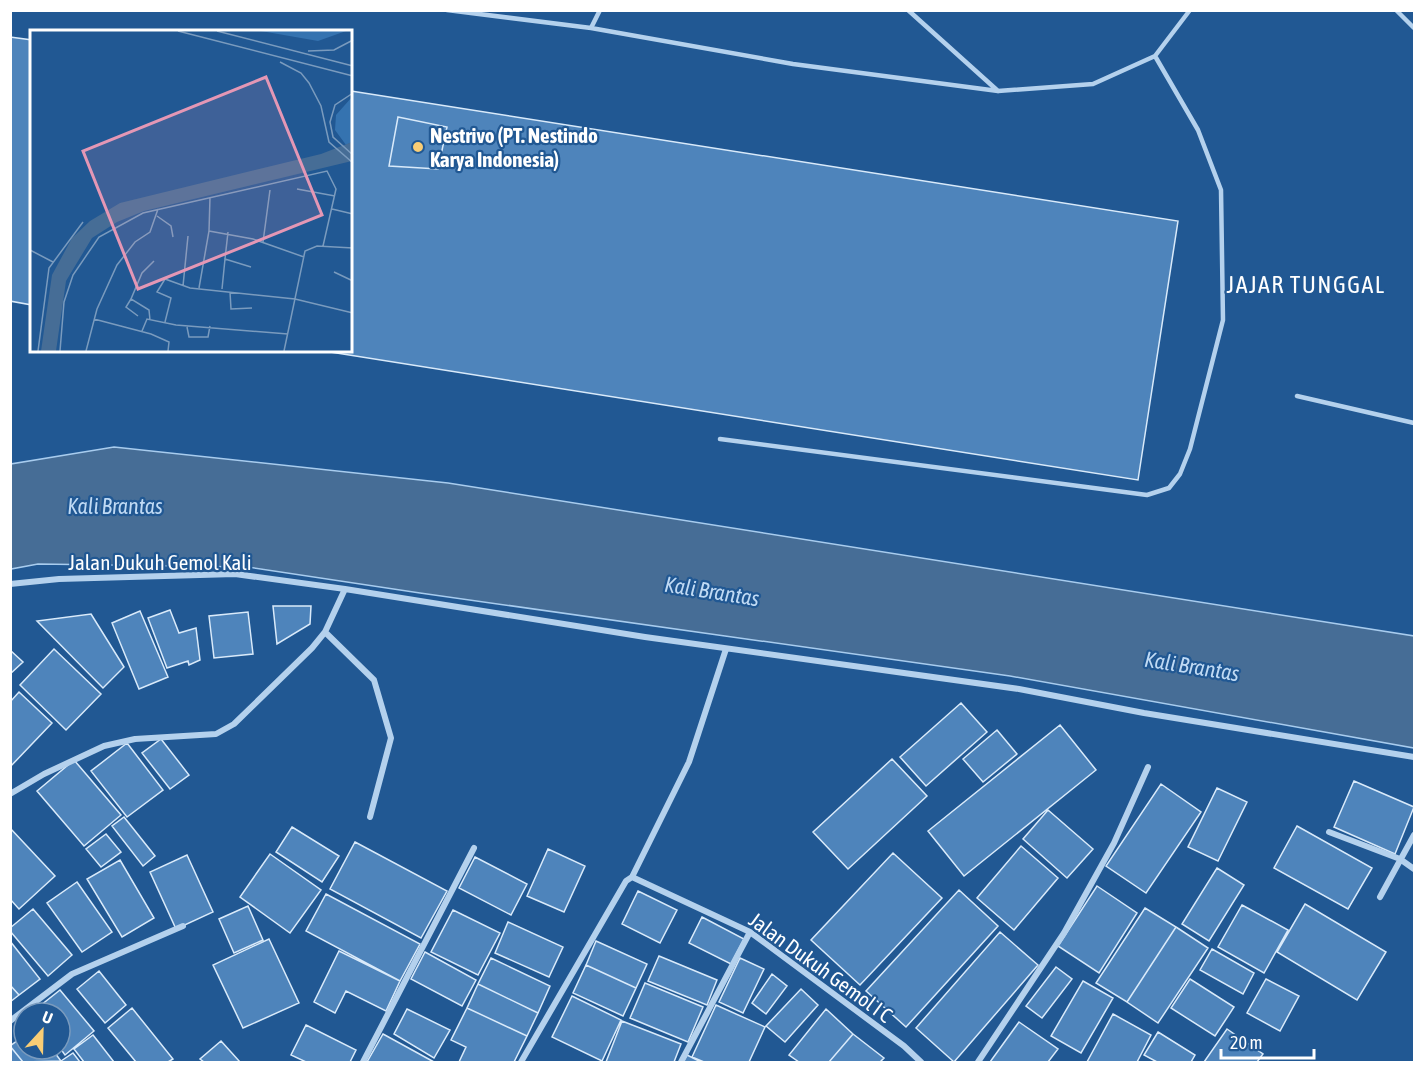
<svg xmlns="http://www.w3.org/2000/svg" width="1425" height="1073" viewBox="0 0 1425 1073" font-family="'Asap Condensed',sans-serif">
<rect width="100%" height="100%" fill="#215893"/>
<path fill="#466d96" stroke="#a8ccee" stroke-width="1.5" d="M114,447L448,483L1414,636V748L1010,676L420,593L248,567L38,564L11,569V464Z"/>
<path fill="#4e84bb" stroke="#d9eafa" stroke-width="1.5" d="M10,37L32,40V305L10,301Z
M351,91L1178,221L1138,480L324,351H351Z
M398,117L447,127L438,169L389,166Z
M273,606H311L310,624L277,644Z
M170,610L179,633L196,628L200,660L189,665L188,661L167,668L148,618Z
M140,611L168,677L139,689L112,623Z
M248,612L253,654L214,658L209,616Z
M91,614L124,667L103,688L37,621Z
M54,649L101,694L66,730L20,685Z
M10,650L23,662L10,674Z
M19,692L52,723L10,767V702Z
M961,703L987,732L926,786L900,757Z
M1060,725L1096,770L964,876L928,831Z
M997,730L1017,754L983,782L963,759Z
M161,739L189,775L170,789L142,753Z
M127,743L163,790L127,817L91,771Z
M892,759L927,796L848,869L813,832Z
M74,760L121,815L84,846L37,791Z
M1354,781L1414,807L1395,854L1334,827Z
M1161,784L1201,812L1146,893L1106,866Z
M1217,788L1247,802L1218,861L1188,847Z
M1048,810L1093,849L1067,878L1023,839Z
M124,817L155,856L143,866L112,826Z
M1297,826L1372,868L1348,909L1274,868Z
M292,827L339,856L322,882L276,852Z
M10,828L55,876L19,909L10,899Z
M106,834L121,852L101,867L86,849Z
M355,842L447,891L421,938L330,889Z
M1021,846L1058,878L1014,930L977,898Z
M548,849L585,866L564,912L527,896Z
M893,853L942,898L860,985L811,940Z
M270,854L321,890L290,933L240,897Z
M187,855L213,912L176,929L150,872Z
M475,857L527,884L511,915L459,888Z
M120,860L154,918L122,937L87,879Z
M1217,868L1244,885L1209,941L1182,924Z
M77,882L112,932L82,952L47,903Z
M1097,886L1137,913L1099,973L1058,946Z
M959,890L998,926L906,1027L866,991Z
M638,891L677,910L660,943L622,924Z
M326,894L420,944L400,981L306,931Z
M1305,904L1386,952L1357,1000L1277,952Z
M1242,905L1288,930L1264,973L1218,947Z
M248,906L263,940L234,953L219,919Z
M1145,908L1176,927L1127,1002L1096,983Z
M33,909L72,955L48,976L10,931V928Z
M453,910L500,933L478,975L431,952Z
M702,917L744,939L731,964L689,943Z
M508,922L563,947L549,977L495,953Z
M1176,927L1208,948L1158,1023L1127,1002Z
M1000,932L1038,965L954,1062L916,1028Z
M269,939L299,1003L243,1028L213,965Z
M10,941L40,979L19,995L10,985Z
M596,941L647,964L636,988L586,965Z
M1212,949L1254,973L1243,994L1200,970Z
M339,951L400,981L386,1011L346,991L335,1013L314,1002Z
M425,952L476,980L462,1006L411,979Z
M659,956L717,980L707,1005L648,981Z
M491,958L550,986L538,1013L478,984Z
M740,958L764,969L743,1013L719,1002Z
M586,965L636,988L623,1016L573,993Z
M1056,967L1072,979L1042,1018L1026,1006Z
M99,971L126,1005L105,1023L77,989Z
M772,974L787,986L766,1014L752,1003Z
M1190,979L1234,1007L1215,1036L1171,1008Z
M1266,979L1299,996L1280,1031L1247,1013Z
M1083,981L1113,998L1081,1053L1051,1036Z
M645,983L703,1007L688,1042L630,1018Z
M478,984L538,1013L527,1036L467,1008Z
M10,985L19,995L10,1002Z
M801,989L818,1005L785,1042L766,1026Z
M60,990L94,1031L65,1055L60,1048V1013H31Z
M572,996L621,1020L602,1061L552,1037Z
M716,1005L765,1027L749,1062H704L692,1057Z
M132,1008L173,1059L168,1062H136L108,1028Z
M467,1008L527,1036L514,1062H459L466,1047L451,1040Z
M407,1009L450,1030L434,1058L394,1034Z
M826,1009L853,1034L829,1062H799L789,1055Z
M1113,1014L1151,1035L1137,1062H1087Z
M622,1021L681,1044L674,1062H606Z
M1019,1022L1058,1049L1048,1062H990Z
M306,1025L356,1050L350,1062H306L291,1055Z
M1227,1029L1263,1054L1257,1062H1204Z
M1158,1032L1195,1055L1191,1062H1157L1144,1055Z
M383,1034L434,1062H367Z
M853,1034L884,1058L880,1062H829Z
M93,1035L114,1062H84L74,1049Z
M24,1036V1049H52L61,1061L23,1062L10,1046Z
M221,1041L240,1062H204L200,1059Z
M10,1046L23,1062H10Z
M73,1053L80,1062H62L61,1061Z
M687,1055L701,1062H683Z"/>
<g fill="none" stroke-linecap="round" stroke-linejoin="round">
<path stroke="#b4d1ed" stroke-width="4.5" d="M447,10L591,28L793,64L998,91L1093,84L1155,56L1190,10
M908,10L998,91
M1396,10L1414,28
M591,28L600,10
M1297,396L1414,423
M720,439L1147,495L1169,488L1180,474L1190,449L1223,320L1221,190L1198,130L1155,56"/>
<path stroke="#b4d1ed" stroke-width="6" d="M10,584L59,579L235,574L345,589L645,637L1019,689L1144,713L1414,757
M325,632L374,680L391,738L370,817
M10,794L44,774L104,746L135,739L216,734L234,724L312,648L325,632L345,589
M1329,832L1400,859L1414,869
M632,877L750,932L904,1046L921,1062
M1380,897L1414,835
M10,1021L72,974L183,926
M363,1062L474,848
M521,1062L626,881L632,877L689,762L726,649
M681,1062L750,932
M978,1062L1064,933L1114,843L1148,767"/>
</g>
<circle fill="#f9cd75" stroke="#215893" stroke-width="2" cx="418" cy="147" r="6"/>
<g text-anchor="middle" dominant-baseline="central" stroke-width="4.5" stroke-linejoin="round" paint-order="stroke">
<g font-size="21" font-weight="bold" fill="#fff" stroke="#215893" text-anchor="start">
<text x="430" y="135">Nestrivo (PT. Nestindo<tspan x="430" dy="24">Karya Indonesia)</tspan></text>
</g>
<g font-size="21" fill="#fff" stroke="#215893">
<text x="160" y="562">Jalan Dukuh Gemol Kali</text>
<text transform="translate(821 967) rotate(36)">Jalan Dukuh Gemol I C</text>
</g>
<g font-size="22" font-style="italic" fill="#c0daf4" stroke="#215893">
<text x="115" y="506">Kali Brantas</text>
<text transform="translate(712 591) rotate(9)">Kali Brantas</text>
<text transform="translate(1192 666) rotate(9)">Kali Brantas</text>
</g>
<g font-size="24" letter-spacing="1.5" fill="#fff" stroke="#215893">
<text x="1306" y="284">JAJAR TUNGGAL</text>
</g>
</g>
<g transform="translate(30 30)">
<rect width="322" height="322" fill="#215893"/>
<path d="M231,1H316L288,11ZM322,67V112L316,115L305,100L306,85Z" fill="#3573b0"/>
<path d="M322,112V131L114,181L87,192L62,208L36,251L26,321H11L22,245L42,208L60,191L90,173L291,124Z" fill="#466d96"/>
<path fill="none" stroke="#7a9bbe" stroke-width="1.5" d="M148,1L323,46M187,1L323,36M278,21L304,20L323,10M250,32L271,43L279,53L291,76L299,112L323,133M323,63L305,75L300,92L303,107L323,125M267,159L305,166M302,179L323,184M127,186L141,196L143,207M179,201L223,209L274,227M233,212L240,160M0,220L23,232M195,229L198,202M304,242L323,251M153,256L158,206M169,258L179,201L180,167M192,259L195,229L221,237M200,262L201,279L222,278M101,269L96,277L108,286M64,289L121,304L139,312L138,321M120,290L119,280L101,269L112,243L124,231M135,292L141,268L127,262L135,249L160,258L265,269L323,283M157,297L159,307H178L180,296M112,301L117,289L146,295L258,304M8,321L19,238L53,192M30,321L34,272L43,245L69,207L113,183L297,141L306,159L293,216M56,321L67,279L87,235L105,212L120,202L128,179M254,321L275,221L287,216L323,218"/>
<path fill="#e497b5" fill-opacity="0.15" stroke="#e497b5" stroke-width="3" d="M236,47L292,185L108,259L53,121Z"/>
<rect width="322" height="322" fill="none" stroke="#fff" stroke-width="3"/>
</g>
<rect width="1425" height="1073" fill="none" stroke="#ffffff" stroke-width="24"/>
<g transform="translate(42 1031) rotate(22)"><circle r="28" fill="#215893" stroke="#7a9bbe" stroke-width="1.5"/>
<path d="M0-4.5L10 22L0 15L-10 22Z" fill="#f9cd75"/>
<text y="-9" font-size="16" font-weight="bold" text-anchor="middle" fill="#ffffff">U</text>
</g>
<path d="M1221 1049v9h93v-9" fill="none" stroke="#ffffff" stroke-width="3"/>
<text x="1230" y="1049" font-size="18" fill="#ffffff" stroke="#215893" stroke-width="4.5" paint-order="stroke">20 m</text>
</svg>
